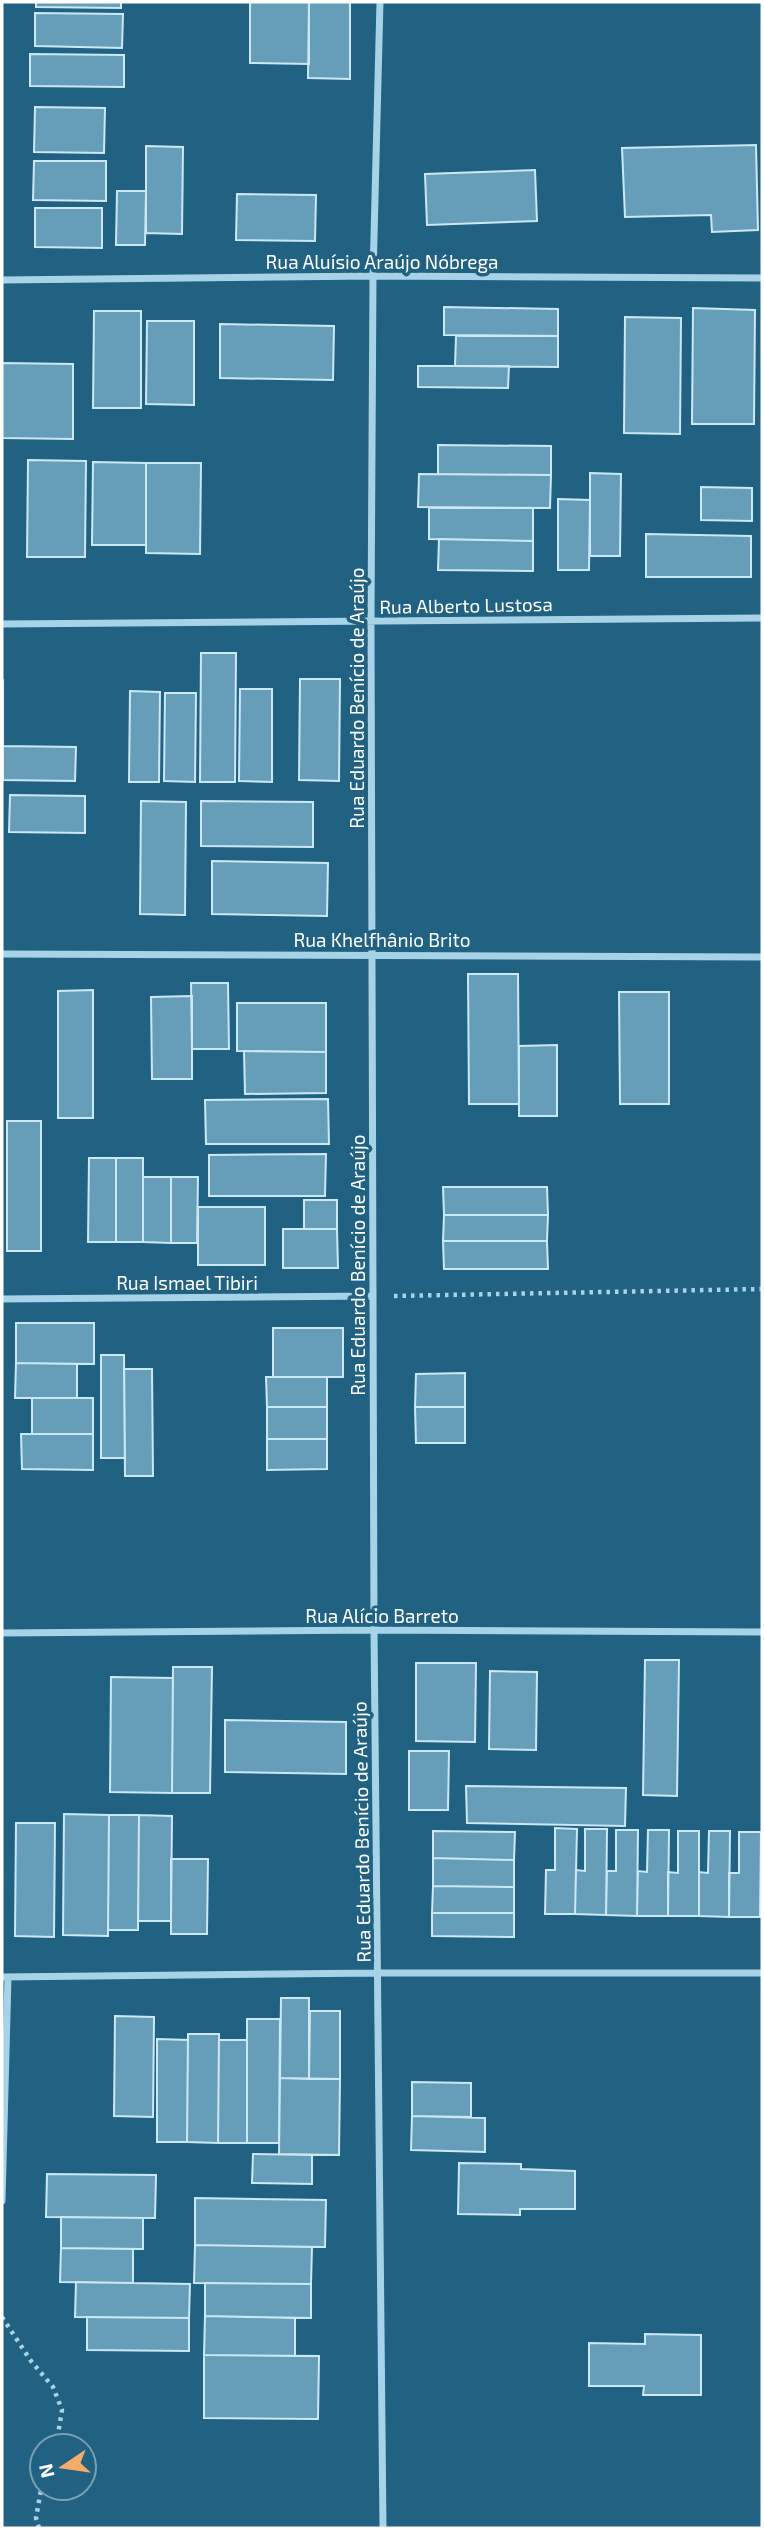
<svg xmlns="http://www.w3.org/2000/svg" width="764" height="2530" viewBox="0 0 764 2530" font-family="'Exo 2',sans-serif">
<rect width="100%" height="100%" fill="#216182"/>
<path fill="#669db8" stroke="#cbe8f6" stroke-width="2" d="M36,2H121V8L36,7Z
M250,2H309V64L250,63Z
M309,2H350V79L308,78Z
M35,13L123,14L122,48L35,46Z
M30,54L124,55V87L30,86Z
M35,107L105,108L104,153L34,152Z
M756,145L758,230L712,232L711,215L625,217L622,148Z
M146,146L183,147L182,234L146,233Z
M34,161H106V201L33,200Z
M535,170L537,221L427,225L425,174Z
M117,191H146L145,245H116Z
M237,194L316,195L315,241L236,240Z
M35,208H102V248L35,247Z
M444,307L558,309V336L444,335Z
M693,308L755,310L754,424H692Z
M94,311H141V408H93Z
M625,317L681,318L680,434L624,433Z
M147,321H194V405L146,404Z
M220,324L334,326L333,380L220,378Z
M456,336H558V367L455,366Z
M2,363L73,364V439L2,438Z
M418,366H509L508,388L418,387Z
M438,445L551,446V475L438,474Z
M28,460L86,461L85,557H27Z
M93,462L146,463V545H92Z
M146,463H201L200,554L146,553Z
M590,473L621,474L620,556H590Z
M419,474L551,475L550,508L418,507Z
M701,487L752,488V521L701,520Z
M558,499L590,500L589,570H558Z
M429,508H533V541L429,539Z
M646,534L751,536V577H646Z
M439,539L533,541V571L438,570Z
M201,653H236L235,782H200Z
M300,679H340L339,781L299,780Z
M2,680H3V767H2Z
M240,689H272V782L239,781Z
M130,691L160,692L159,782H129Z
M165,693H196L195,782L164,781Z
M3,746L76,747L75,781L3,780Z
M10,795L85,796V833L9,832Z
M141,801L186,802L185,915L140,914Z
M201,801L313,802V847L201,846Z
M212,861L328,863L327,916L212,914Z
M468,974H518L519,1104H469Z
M191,983H228L229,1049H192Z
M93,990V1118H58V991Z
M619,992H669V1104H620Z
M192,996V1079H152L151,997Z
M237,1003H326V1052L237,1051Z
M557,1045V1116H519V1046Z
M244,1051L326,1052V1093L245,1094Z
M328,1099L329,1144H206L205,1100Z
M7,1121H41V1251H7Z
M326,1154L325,1196H209V1155Z
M89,1158H116V1242H88Z
M116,1158H143V1242H116Z
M143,1177H171V1243L143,1242Z
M171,1177H198L197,1243H171Z
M443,1187H547L548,1215H444Z
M304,1200H337V1229H304Z
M198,1207H265V1265H198Z
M444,1215H548L547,1241H443Z
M283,1229H337L338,1268H283Z
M443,1241H547L548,1269H444Z
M16,1323H94V1364L16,1363Z
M273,1328H343V1377H273Z
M101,1355H124L125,1458H101Z
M16,1363L77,1364V1398H15Z
M124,1369H152L153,1476H125Z
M465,1373V1407H415L416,1374Z
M266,1377H327V1407H267Z
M32,1398H93V1434H32Z
M267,1407H327V1439H267Z
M415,1407H465V1443H416Z
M21,1434H93V1470L22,1469Z
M267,1439H327V1469L267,1470Z
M645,1660H679L677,1796L643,1795Z
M416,1663H476L475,1742L416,1741Z
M173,1667H212L210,1793H172Z
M490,1671L537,1672L536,1750L489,1749Z
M111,1677L173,1678L172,1793L110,1792Z
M225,1720L346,1722V1774L225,1772Z
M409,1751H449L448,1810H409Z
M466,1786L626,1788L625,1826L467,1823Z
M64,1814L109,1815L108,1936L63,1935Z
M109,1815H139L138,1930H108Z
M139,1815L172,1816L171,1921H138Z
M16,1823H55L54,1937L15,1936Z
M555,1828L577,1829L575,1914H545L546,1870H555Z
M585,1829H607L606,1915L575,1914L576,1870L585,1871Z
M616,1830H638L637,1916L606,1915L607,1871H616Z
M648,1830H669L668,1916H637L638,1871L647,1872Z
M433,1831L515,1832L514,1860L433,1858Z
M678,1831H699V1916H668V1872L678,1873Z
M709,1831H730L729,1917L699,1916V1872L708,1873Z
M739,1832H761L760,1917H729V1873H739Z
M433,1858L514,1860V1887L433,1886Z
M171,1859H208L207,1934H171Z
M433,1886L514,1887V1913H432Z
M432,1913H514V1937L432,1936Z
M281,1998H309V2079L280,2078Z
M310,2011H340V2079H309Z
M115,2016L154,2017L153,2117L114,2116Z
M247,2019H280L279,2143H247Z
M188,2034H219L218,2143L187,2142Z
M157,2039L188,2040L187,2142H157Z
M219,2040H247V2143H218Z
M280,2078L340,2079L339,2155L279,2154Z
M412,2082L471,2083V2117L412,2116Z
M412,2116L485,2118V2152L411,2150Z
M253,2154L312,2155V2184L252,2183Z
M459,2163L521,2164V2169L575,2171V2209H520V2215L458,2214Z
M47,2174L156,2175L155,2218L46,2217Z
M195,2198L326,2200L325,2247L195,2245Z
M61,2217L143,2218V2249L61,2248Z
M195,2245L312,2247L311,2284L194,2283Z
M61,2248L133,2249V2283L60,2282Z
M76,2282L190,2284L189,2318L75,2317Z
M205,2283L311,2284V2318L205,2316Z
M205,2316L295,2318V2356L204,2355Z
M87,2317L189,2318V2351L87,2350Z
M645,2334L701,2335V2395H643L644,2386H589V2343L645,2344Z
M204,2355L319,2356L318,2419L204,2418Z"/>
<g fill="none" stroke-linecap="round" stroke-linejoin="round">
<path stroke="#a7d3e8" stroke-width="4.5" stroke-dasharray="3.5 5" stroke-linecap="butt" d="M394,1296L762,1289
M2,2317L31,2361L53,2387L62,2410L56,2446
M39,2528L36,2518L42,2484"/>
<path stroke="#a7d3e8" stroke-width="7" d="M380,2L373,276L371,622L374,1630L383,2528
M2,280L373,276L762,278
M2,624L762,618
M2,954L762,957
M2,1299L373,1296
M2,1633L374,1630L762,1632
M2,1977L378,1973H762
M2,2201L8,1977"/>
</g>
<g text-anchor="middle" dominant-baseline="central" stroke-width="7" stroke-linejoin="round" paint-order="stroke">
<g font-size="19" fill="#fff" stroke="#216182">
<text x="382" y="261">Rua Aluísio Araújo Nóbrega</text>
<text transform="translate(466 605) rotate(-1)">Rua Alberto Lustosa</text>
<text transform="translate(356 698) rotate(-90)">Rua Eduardo Benício de Araújo</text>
<text x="382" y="939">Rua Khelfhânio Brito</text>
<text transform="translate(357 1265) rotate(-90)">Rua Eduardo Benício de Araújo</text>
<text x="187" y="1282">Rua Ismael Tibiri</text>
<text x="382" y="1615">Rua Alício Barreto</text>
<text transform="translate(361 1832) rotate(-91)">Rua Eduardo Benício de Araújo</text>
</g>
</g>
<rect width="764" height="2530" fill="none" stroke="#ffffff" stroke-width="7"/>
<g transform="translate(63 2467) rotate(257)"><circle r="33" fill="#216182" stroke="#7aa0b4" stroke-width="2"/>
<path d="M0-5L12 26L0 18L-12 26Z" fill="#f5ac68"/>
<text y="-10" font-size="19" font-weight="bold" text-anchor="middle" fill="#ffffff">N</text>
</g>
</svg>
